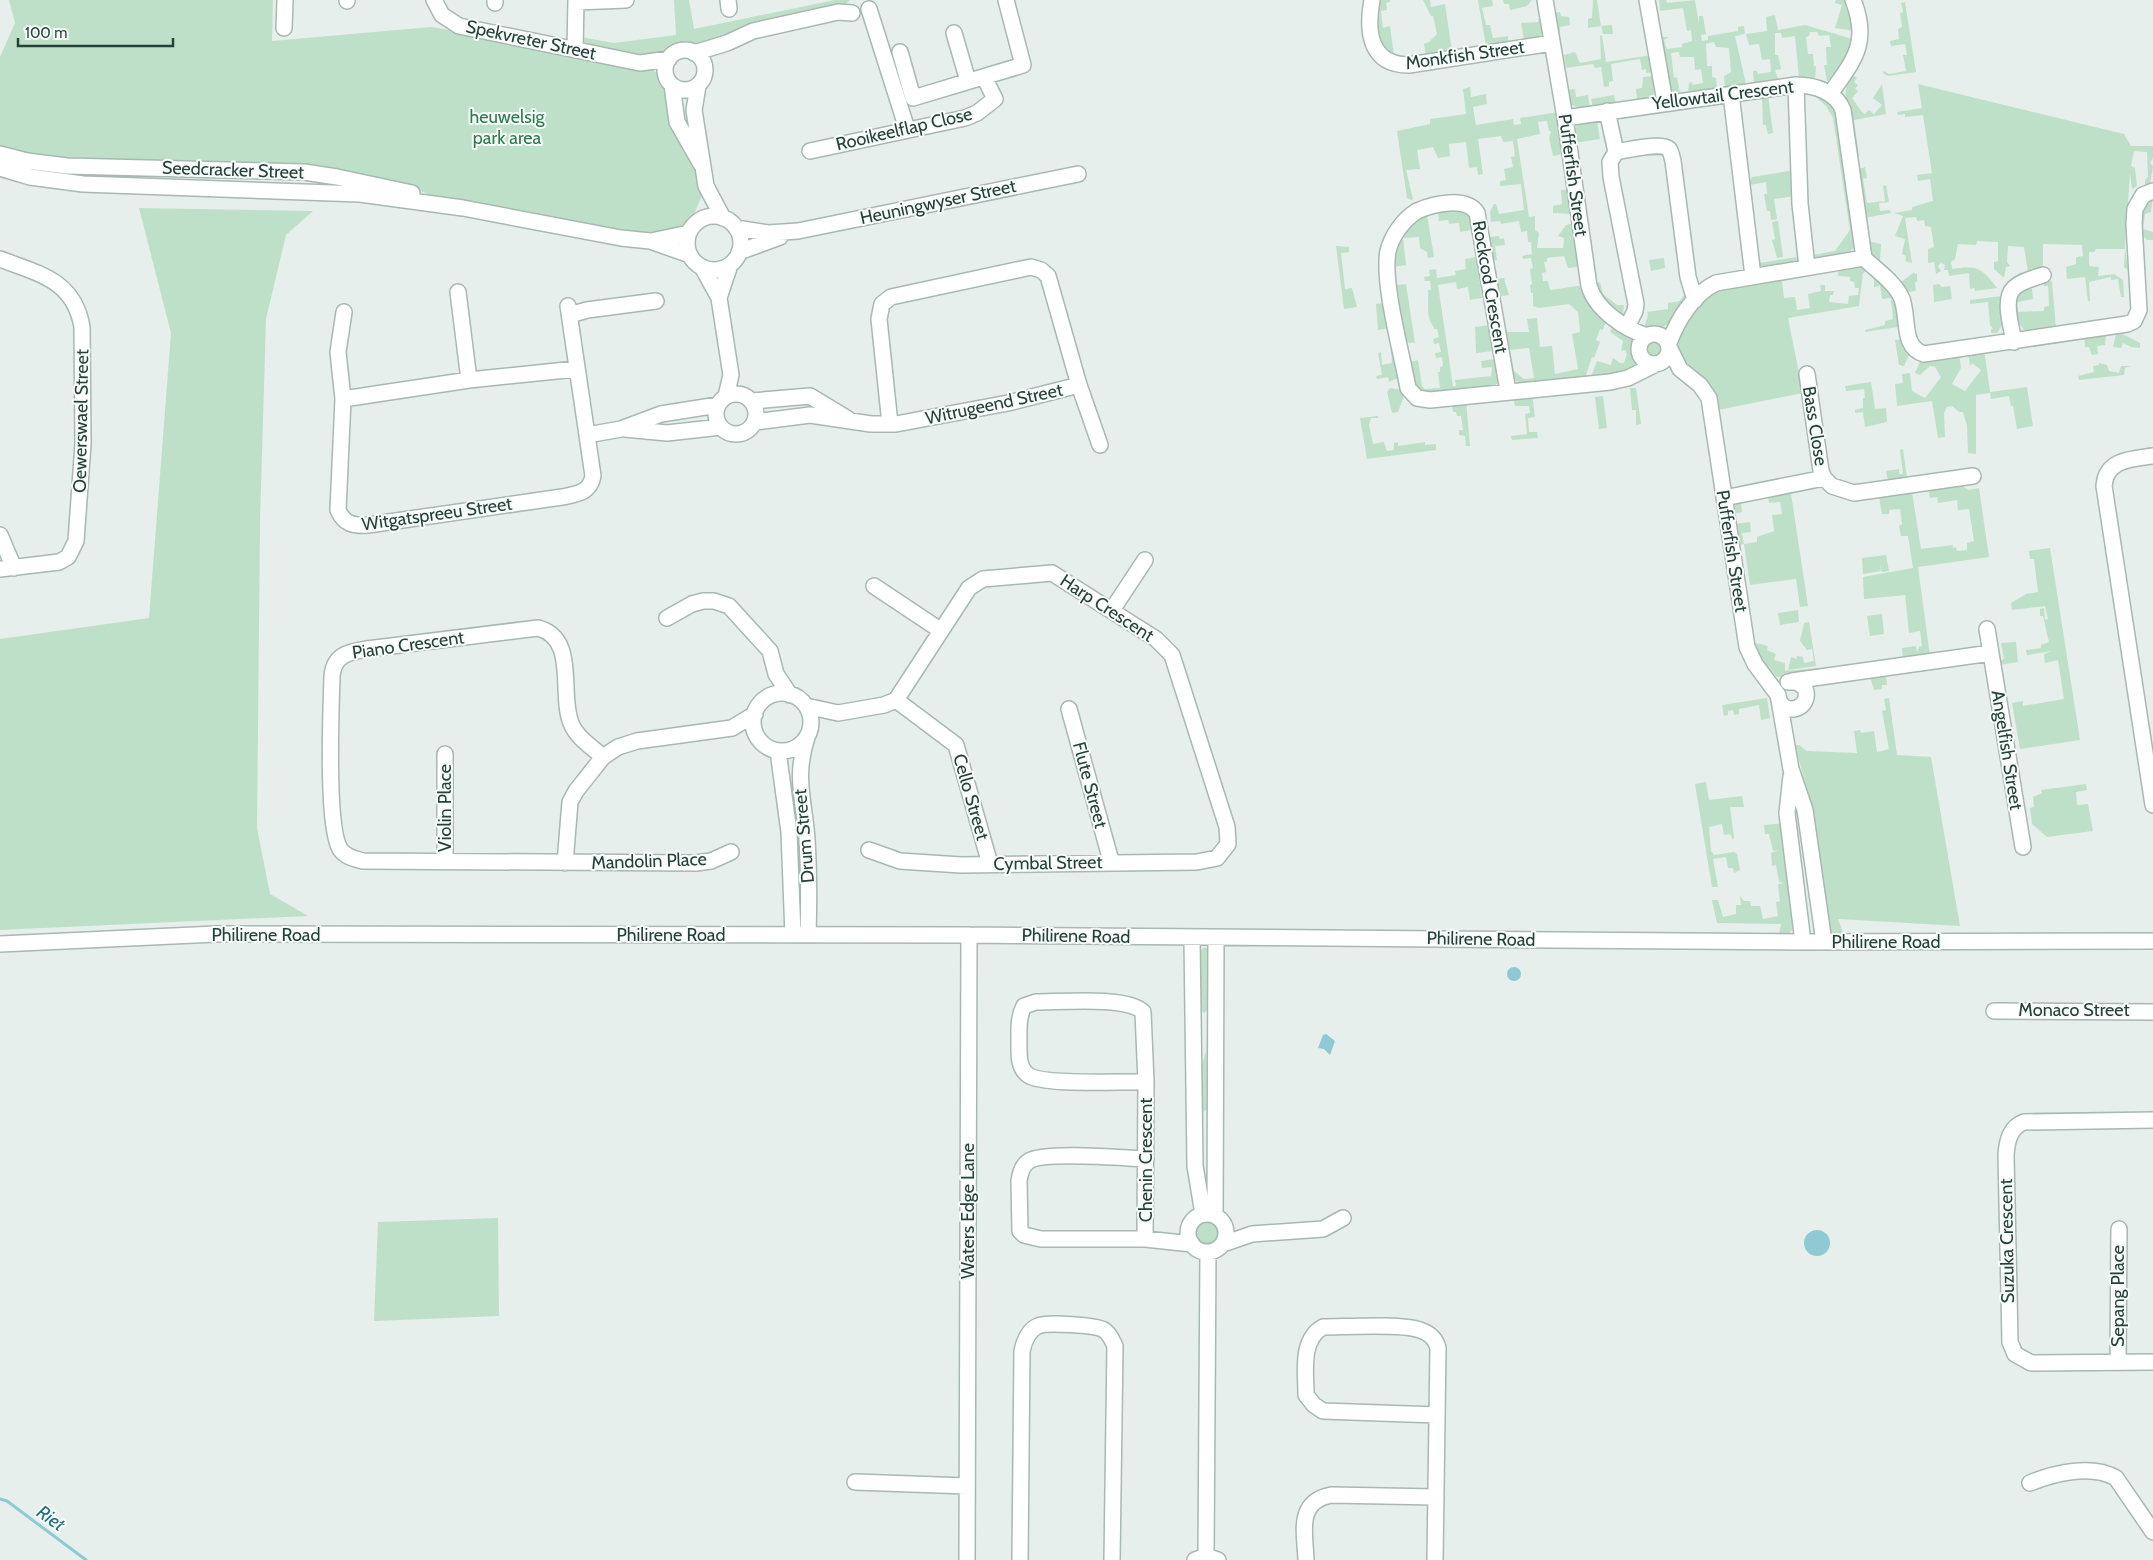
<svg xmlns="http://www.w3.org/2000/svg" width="2153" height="1560" viewBox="0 0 2153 1560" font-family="Cabin,sans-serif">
<rect width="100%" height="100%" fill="#e6efeb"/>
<path fill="#bfe0c8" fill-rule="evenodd" d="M9,0H273L272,41L431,27L575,50V36L614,43L676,35L674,0H689L694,29L835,0H850L838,12L689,51H681L669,59L640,63L667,78L706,186L686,233L658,239L460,208L421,191L342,172L27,161L0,149V57L15,23Z
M1377,0H1390V2L1386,3L1387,10L1381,11L1383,28L1390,26L1394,56C1374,46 1377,19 1377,0Z
M1423,0H1430L1431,7L1445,4L1452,51L1426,55L1424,44L1429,42L1437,34L1433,16H1431Z
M1478,0H1492L1493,6L1482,8L1486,25H1490L1493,38L1508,36V42L1486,46Z
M1503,0H1532L1527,6L1510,10L1509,4H1504Z
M1593,0H1597L1601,26L1612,25L1613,34H1603L1601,26L1588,28V19L1592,18Z
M1659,0H1666L1667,3L1695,0L1699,24V16H1703L1706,34L1701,35L1702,41L1708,40V36L1738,31V27L1744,26L1745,34L1735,36L1746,84L1725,88L1724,76L1731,72L1729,48L1716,47L1714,42L1706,44L1707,66H1712V77L1716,78L1717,89L1688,92L1689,83L1692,82V85L1703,83L1701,69L1695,70L1694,57H1680L1679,52L1671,53L1674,78L1677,77L1680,94L1670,90L1659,37H1669L1664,40L1667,49L1682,47V44L1692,41L1691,30L1687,31L1683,8L1660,11Z
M1836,0H1850L1856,31L1835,28L1842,5L1835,3Z
M1905,2L1916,72L1888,76L1883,73L1884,71L1889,74L1906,71L1903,55H1907L1905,44L1891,46L1890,41L1899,39L1898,29L1902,27L1900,13L1903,12L1901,3Z
M1560,12L1561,16L1569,17L1570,25L1560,27V33L1556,34L1554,13Z
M1775,15L1778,30L1805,25L1856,40L1839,72L1827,81L1824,65H1827L1826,47H1831L1829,35L1819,36L1817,32H1810L1809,36L1806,37L1808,54H1813L1814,66H1816L1815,81L1799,77L1795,36L1782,38L1781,33H1775V55H1778L1781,69L1775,70L1778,79L1754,83L1753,71H1757L1758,74L1771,72L1770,59L1762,60L1759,44L1749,45L1746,34L1767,31L1766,17Z
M1538,19L1544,21V31L1540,36L1524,40L1521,23L1539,22Z
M1602,35L1606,62L1652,55L1654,72L1646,73V69L1642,70L1640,59L1611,64L1613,81L1609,82V86L1604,87L1601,67L1595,68L1593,64L1566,68L1564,55L1575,52L1580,63L1601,59L1600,36Z
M1850,74L1857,78L1854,82L1858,85L1855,89L1858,91L1852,98L1862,112L1865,114L1869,110L1874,114L1882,105L1873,98L1882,84L1886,114L1854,120L1859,156L1855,157C1851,133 1839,98 1850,74Z
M1655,76L1656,90L1652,96L1637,100L1636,89L1642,88L1643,77Z
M1918,84L2124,134L2131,146H2153V158L2150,163L2153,166L2150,185L2145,186V180L2148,177L2147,152L2134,151L2131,166L2135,168L2137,186L2132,189L2130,173L2125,247L2128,270L2124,267L2125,249H2096L2094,252H2089V266L2099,267L2098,276L2114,274L2123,280L2124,297H2121L2118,279L2111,280V277L2089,282L2090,301H2088L2085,277L2067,279L2066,267L2076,264V257L2083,256L2082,245L2043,244V267L2033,275L2019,277L2018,274L2028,272L2024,247L2008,246L2007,262L2010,266L2006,267L2004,278L1994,269V262L1998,261V242L1977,241L1976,245L1958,244L1955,259L1951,262L1952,269C1978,265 1982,268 1997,288L1975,291L1974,288L1970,289L1969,273L1949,276L1948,270H1944L1945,265L1941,263L1938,266L1941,271L1936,274L1934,262L1928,263V249L1934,247L1931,227L1925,226L1924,220L1917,221L1916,217L1905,218L1912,263L1905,261L1906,256L1902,254L1905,239L1895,236L1903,216L1894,213L1912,210V207L1933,201L1930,179L1918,181L1917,175L1932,173L1923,115L1905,117V114L1898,115L1897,112L1922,108Z
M1804,86L1835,106L1857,243L1850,252L1815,260L1812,255L1835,251L1850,230L1833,118L1826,106Z
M1470,87L1471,97L1486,94L1487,104L1473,107L1476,125L1513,119L1514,125L1521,124L1520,118L1559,112L1563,154L1553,156L1549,138L1551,131H1549L1547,121L1538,122L1540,134L1517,139L1529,217L1535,216V230L1539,233L1537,248H1563L1564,238L1558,236L1566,225L1575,223L1583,266L1568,268L1564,256L1547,258V262H1544L1546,272L1542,273L1543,281H1548L1550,290L1585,285L1607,318L1603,330L1600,329L1596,340L1600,342L1594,358L1592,357L1585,378L1524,384L1514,380L1510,375L1502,332H1529L1527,319L1537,318L1540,347L1552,346L1555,374L1578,369L1572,334L1580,332L1578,312L1569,304L1539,308L1533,306V293H1531L1530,285L1532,284L1530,269L1533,268L1531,258L1523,259L1522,256L1532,254L1531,242H1528L1527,231L1521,232L1519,221L1501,224L1500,221L1491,222L1490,212L1494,204H1496L1499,214L1524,210L1521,184L1500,186V181L1506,180L1504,169L1513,167L1511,157L1515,156L1513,141L1503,142L1501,136L1478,139L1483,174L1478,175L1477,167L1469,168L1466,142L1449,144L1450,156L1438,158L1433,147L1417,150L1420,169L1406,170L1413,199L1411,200L1407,198L1397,131L1430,124V119L1466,114L1463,89ZM1529,348L1534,378L1524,379L1514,371L1510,350Z
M1792,87L1794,93L1768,95L1773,133L1768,134L1766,125H1763L1762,99L1740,100L1741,94Z
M1575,89L1576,97L1588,95L1590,108H1579L1570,104L1565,90Z
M1614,95L1616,104L1593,107L1591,99Z
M1582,119L1607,120L1597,121L1600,139L1574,143L1573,131Z
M1865,167L1867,178L1863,179L1867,203L1885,201L1883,186L1886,185L1889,202L1879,203L1880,211L1890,210L1891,213L1864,218L1857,170Z
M1795,170V196L1774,199L1777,219L1771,220L1770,211H1767L1764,194H1767L1766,182L1749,185L1752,177Z
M1571,189L1572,214L1553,213V206L1562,204L1561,190Z
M2153,198L2151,212L2145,214L2143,229L2153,232V240H2147L2138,231L2142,204Z
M1464,206L1477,229L1460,232L1459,223L1449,224L1448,220L1439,221L1438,213L1433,214L1432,210Z
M139,208L313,211L286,235L266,319L260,522L257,828L270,894L308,916L0,930V639L149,618L171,333Z
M1427,215L1434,257L1428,258L1427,252L1420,248L1419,237L1403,238L1406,265L1394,267L1393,249L1414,216Z
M1778,221L1783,257L1777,258L1772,240L1775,239L1772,222Z
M1499,236L1500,239L1504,238L1505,245L1495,246L1497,260L1492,261L1489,237Z
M1868,241L1881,244L1880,262L1883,263L1881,266L1871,256Z
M1336,246L1349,247V252L1341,253L1345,289L1352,288L1357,307L1344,309Z
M1803,256V261L1760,268L1759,263Z
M1476,257L1482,298L1470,300L1468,287L1457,289L1456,282L1438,285L1453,386H1456L1455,380L1491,376L1492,367L1482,368L1481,361L1495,359L1499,381L1494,387L1435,394L1416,391L1410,362L1418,360L1422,386L1425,389L1440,388L1438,372H1440V367L1443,366L1442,357L1436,358L1435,353L1441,352L1439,343L1434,344L1433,339L1439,337L1437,329H1434C1434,327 1432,325 1431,323C1426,313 1429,299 1428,290H1431L1430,281H1425L1424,277L1430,276L1429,270L1436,269L1437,278L1456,275L1455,271L1466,269L1465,259Z
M1664,258L1665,268L1651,271L1649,260Z
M1860,263L1868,270L1863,273L1859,306L1788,318L1803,393L1718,410L1709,384L1678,358L1676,333L1713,287L1781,274L1784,298L1795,297L1797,310L1810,308L1808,294L1821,291L1820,285H1825V291H1834L1833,295H1830L1829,302L1848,304L1849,296L1858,295L1859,288H1855L1854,282L1850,281V277L1838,276L1839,265Z
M1913,273L1917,274V282H1915L1916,291L1905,292L1900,283Z
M1874,276L1891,288L1904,326L1865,332V330L1885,325V321L1893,319L1891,298L1882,299L1880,286L1874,287Z
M1504,278L1509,295L1497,297L1494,279Z
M2052,281L2056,329L2025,331L2017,321L2015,312L2044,311V307L2049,306L2048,286H2044V282Z
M1600,282L1603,294L1617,305H1624L1623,315L1598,295L1595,283Z
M1406,284L1415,343L1404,342L1396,287L1397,285Z
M1939,284L1942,287L1950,286L1952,299L1934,302L1933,285Z
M2025,289H2032L2033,299L2013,303L2014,296Z
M1687,291L1689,298L1669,323L1663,327L1644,328L1648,315L1647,312L1668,309V303L1680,301Z
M1387,293L1390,328L1378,330L1376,304L1383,303L1381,294Z
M2002,296L2003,300H1999L2003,324L1997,333H1991V329H1993L1990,325L1988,302L1970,304V300Z
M1614,323L1636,338C1637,346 1640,355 1638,362C1634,377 1604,376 1591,377L1597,361L1611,365L1613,358L1620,363H1624L1627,354L1625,350L1621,351L1623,341L1610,332Z
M1490,325L1495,348L1493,351L1476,353L1475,327Z
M2119,332L2140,343V348L2131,347L2123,343L2121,348L2113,347L2116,334Z
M2106,333L2105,345L2097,346L2098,354L2092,355L2089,347H2085L2084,335Z
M1906,339L1911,351L1904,366L1899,365L1895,340Z
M1645 350a10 10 0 1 1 20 0a10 10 0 1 1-20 0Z
M1984,349L1990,392L2027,387L2033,426L2017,429L2013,406H2011L2009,396L1991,399L1990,393L1976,395V454L1968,453L1967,426L1963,412H1959L1952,406L1947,407L1944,413L1945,437L1938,438L1932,401L1897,406L1895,384L1903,383L1902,374L1910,373L1912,391L1925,398L1941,377L1935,367L1930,366L1920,375L1915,373L1922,357L1959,353L1961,368L1952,384L1965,391L1981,370L1972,363L1970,366L1968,352Z
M1391,350H1393L1400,377L1389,382L1388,377L1377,379L1376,376L1382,375L1378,353L1381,352L1382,365L1392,363Z
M2099,363L2107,365L2109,371L2119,373L2121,366H2131L2125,368L2124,375L2079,380L2078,376L2094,372L2093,366L2099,365Z
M1871,382L1875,409L1886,408L1887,422L1865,427L1863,412L1855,413V410L1863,408V398H1865L1864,389L1846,391L1845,386Z
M1390,388L1402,390L1404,396L1398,412L1392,413L1387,392Z
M1630,388H1636L1641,424L1636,425V410H1632Z
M1532,393L1535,417L1528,418L1529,432H1537L1538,438L1512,440L1511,436L1527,434L1525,414L1530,413L1529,406H1515L1513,398Z
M1603,396L1607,428L1599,429L1595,397Z
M1466,400L1470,446H1466L1465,436L1459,435V430H1463L1461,416H1457L1456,412H1453L1451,402Z
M1378,416V418H1371L1369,425L1373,444L1384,442L1387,451L1394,450V443L1398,442V446L1425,442V445L1436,444V450L1367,459L1360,418Z
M1903,449L1907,478L1888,481L1886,471L1899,469V474H1903L1900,450Z
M1958,484L1969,490L1979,488L1989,557L1918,567L1930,656L1903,660L1902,648L1916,646L1917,652L1919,647L1922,646L1920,631L1909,633L1905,595L1864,599L1863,577L1913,568L1908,536H1901L1899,526L1902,524L1900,509L1889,510V514H1882L1879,497L1912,492L1921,549L1953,545V548L1956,547L1957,551L1967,550V543L1974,541L1969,509L1958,510L1957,500L1938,503L1937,497L1930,498L1928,485Z
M1790,487L1808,606L1800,607L1796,579L1750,585L1744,544L1738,545L1735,524L1750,522L1751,532L1742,533L1744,544L1757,542V537L1774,531L1772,515L1782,514L1780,502L1769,503L1768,496L1746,498L1741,503L1742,512L1732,514L1736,501Z
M2050,548L2080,740L2020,749L2012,703L2023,701V706L2064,699L2058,660L2045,663L2044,654L2052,651L2027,655L2026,650L2041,648V645L2049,642L2043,616H2040V609L2044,608L2045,620L2048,619L2045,606L2012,610L2011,603L2026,594L2038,592L2034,559H2030L2029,551Z
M1886,555L1889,571L1882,572L1880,563L1881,571L1863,574L1862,558Z
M1798,610L1799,622L1780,625L1778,613Z
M1882,614L1884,634L1870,636L1867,616Z
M1809,622L1816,666L1788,670L1791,657L1796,659L1797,656L1803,657L1804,663L1814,661L1812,649L1807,650L1800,641L1804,623Z
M2016,642L2018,662L1999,665L1998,661L2004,659L2001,643Z
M1756,643L1768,646L1767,650L1776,654L1774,660L1785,663V671L1817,668L1818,673L1777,677L1761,661L1753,644Z
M1886,675L1887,685H1882V689L1874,690L1870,677Z
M1767,698L1770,718L1761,720L1759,705L1739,709V714L1734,715L1733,710L1728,711V715L1724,716L1722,705Z
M1889,698L1897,755L1931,757L1960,926L1838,919L1844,935H1834L1826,930L1809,797L1795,745H1799L1807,751L1857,753L1854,731L1860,730L1861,733L1874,731L1877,752L1889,749L1882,711L1886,710L1884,699Z
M1706,782L1709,800L1742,796L1744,807H1730L1734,837L1733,840L1730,834L1724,835L1722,824L1709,827L1711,851L1714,855L1734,852L1737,854L1740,870L1734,873L1733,868H1728L1726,857L1713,859L1718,887H1712L1695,784Z
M2086,784L2087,790L2076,792L2077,805L2088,804L2093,831L2047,837L2032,824L2030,808L2034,807L2033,797L2042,793L2041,790Z
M1784,823L1794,928L1789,933L1779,934L1781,924L1717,923L1712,900H1718L1723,917L1736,914V905H1741L1740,896L1744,901H1750L1751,906H1760L1763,919L1778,916L1776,902L1780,901L1778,884L1784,883L1779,882L1776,865L1772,866L1771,853L1779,850L1773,851L1769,834H1765L1764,825Z
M1205,947L1209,951L1208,1009L1204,1013L1200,1010V951Z
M1206,1024L1207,1109L1203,1112L1200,1072L1206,1051Z
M498,1218L499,1316L374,1321L378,1222Z
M1195 1236a13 13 0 1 1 26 0a13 13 0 1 1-26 0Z"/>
<path fill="#8ec9d4" d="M1507 974a7 7 0 1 1 14 0a7 7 0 1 1-14 0Z
M1326,1034L1335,1041L1330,1055L1324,1049L1318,1048L1323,1035Z
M1804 1243a13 13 0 1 1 26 0a13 13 0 1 1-26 0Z"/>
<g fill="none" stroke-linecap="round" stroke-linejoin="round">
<path stroke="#8ec9d4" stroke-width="3" d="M0,1499L7,1501L86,1560"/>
<defs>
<path id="minor" d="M434,0L442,15L459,26L640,63L669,59
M728,0L729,9
M1372,0C1366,32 1370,65 1409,65L1552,43
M1545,0L1565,118L1589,286C1596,310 1625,329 1647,336
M1647,0L1665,102
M347,1V0
M576,2L626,0
M495,3V0
M869,9L907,129
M284,28L285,0
M954,33L968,81
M575,50L576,0
M665 70a20 20 0 1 1 40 0a20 20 0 1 1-40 0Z
M900,52L913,98L1023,65L1006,0
M694,53L727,43L753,31L838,12L852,13
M672,85L677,122L701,164
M1796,85L1800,204L1807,267
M698,86L694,110L706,186L723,218
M1731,94L1753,276
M1830,94C1854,60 1870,43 1853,0
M1607,111L1616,152
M1565,118L1796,85C1815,85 1836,92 1843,110L1864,258
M810,151L965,118L977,113L995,99L984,77
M0,154L27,161L67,166L304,172L337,177L412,193
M0,168L30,177L83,184L360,194L463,208L621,238L650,241L690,255
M687 243a27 27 0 1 1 54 0a27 27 0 1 1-54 0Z
M736,228L768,233L798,231L1078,174
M651,241L689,233
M739,252L780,237
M1864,258C1876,270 1896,283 1902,299C1909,318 1901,347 1924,354L2127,324L2134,321L2139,310L2134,224L2135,209L2143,195L2153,191
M0,259C39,274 74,280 82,327L83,444L76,541L68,557L59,562L0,569
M702,267L719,298L731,375L726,396
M458,292L469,380
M719,298L730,265
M568,306L593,476C590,493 577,494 562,497L368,525C353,526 344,524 338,510L343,399L469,380L576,369
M570,315L587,310L656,301
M1627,327L1635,311L1636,304L1611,177L1610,162L1616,152C1626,150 1662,142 1669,149C1671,152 1672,157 1673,161L1688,277L1695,300
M1639 349a15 15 0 1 1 30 0a15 15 0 1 1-30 0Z
M2014,342C2012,328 2002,299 2014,288C2021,281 2034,278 2043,275
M1669,343C1677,321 1693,294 1716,283L1864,258
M1670,349L1680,369L1700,385L1709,398L1747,647L1755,664L1778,695
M1807,374L1821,471L1824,478L1832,486L1854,493L1973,476
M1508,391L1477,213C1466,196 1433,204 1417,211C1404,219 1392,235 1388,251C1382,283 1402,354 1408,388L1417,398L1430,400L1610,382L1628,378L1654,365
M716 414a20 20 0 1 1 40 0a20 20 0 1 1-40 0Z
M343,399L338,352L344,312
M752,401L810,396L848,419
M755,422L810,415L871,424H896L1008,403L1079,385
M890,424L879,319L882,304L891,297L1031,267L1041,270L1048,276L1079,385L1100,445
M625,429L667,433L721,427
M587,435L621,429L661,414L718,405
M2153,456C2132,459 2106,459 2104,486L2153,805
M1724,498L1824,478
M0,535L14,568
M874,586L940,630
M1112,610L1145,560
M667,618L692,604L703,601H714L729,606L770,651L776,674L790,695
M1987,629L2023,847
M1792,681L1991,653
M753 722a29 29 0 1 1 58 0a29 29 0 1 1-58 0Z
M1778,696C1781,718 1813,710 1805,688L1797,682H1788
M896,700L956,745L990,864
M1779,700L1791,769L1805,810L1824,942
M806,706L838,713L884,705L896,700
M1069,709L1111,861
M807,737C794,778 804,799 807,839C809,871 809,903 808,935
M778,751L789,832L793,935
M445,754V862
M603,757C592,747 576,737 571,723C559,694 578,638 538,628L367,649C348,652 334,655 332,676C331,710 326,825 340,849C345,857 355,859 363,861L696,863L711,861L731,852
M1791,776L1787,813L1803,942
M869,850L900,861L961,865L1197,862L1217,858L1228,844L1227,827L1172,655L1156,639L1052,573L983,579L969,588L896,700
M565,863L570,802L576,791L603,757L618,747L637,741L732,728L755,714
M1192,938L1195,1166L1203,1214
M0,944L216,934L969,935L1803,942L2153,941
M1994,1011L2153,1012
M2153,1120L2024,1122C2010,1127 2007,1141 2006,1155L2010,1342L2015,1354L2031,1363L2153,1362
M1146,1159C1124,1158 1044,1151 1029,1161C1022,1165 1020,1174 1019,1181L1020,1231L1024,1235L1041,1239H1145L1192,1244
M1188 1233a19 19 0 1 1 38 0a19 19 0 1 1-38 0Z
M1215,1215L1216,938
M1145,1239L1146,1082L1143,1012C1128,996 1060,1002 1036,1002L1024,1006C1018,1017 1019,1030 1019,1043C1019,1054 1018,1068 1028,1075C1043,1086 1124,1081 1146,1082
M1223,1244L1252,1234L1323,1229L1343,1218
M2118,1362L2119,1229
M855,1482L967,1486
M2030,1483C2054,1473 2092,1464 2116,1478L2153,1532
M1206,1556L1208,1252
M967,1560L969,935
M1020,1560L1022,1351C1024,1342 1028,1330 1038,1326C1047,1322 1096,1325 1104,1330C1110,1334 1112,1340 1115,1346L1112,1560
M1195,1560L1206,1556L1218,1560
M1306,1560C1305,1532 1296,1502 1331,1495L1436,1497
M1435,1560C1436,1489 1437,1419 1438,1348C1436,1339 1429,1333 1420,1330C1401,1323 1345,1327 1323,1327C1300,1340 1306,1372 1306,1395L1314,1405L1323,1411L1437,1415"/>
</defs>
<use href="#minor" stroke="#a8b8b2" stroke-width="18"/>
<use href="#minor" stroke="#fff" stroke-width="15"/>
</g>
<g text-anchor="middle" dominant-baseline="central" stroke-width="4" stroke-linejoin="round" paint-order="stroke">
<g font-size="18" fill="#24423a" stroke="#f7fbf9">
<text transform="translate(531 40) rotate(12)">Spekvreter Street</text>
<text transform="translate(1465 55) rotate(-8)">Monkfish Street</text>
<text transform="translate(1723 95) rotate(-7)">Yellowtail Crescent</text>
<text transform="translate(904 129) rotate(-13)">Rooikeelflap Close</text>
<text transform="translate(233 170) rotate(2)">Seedcracker Street</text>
<text transform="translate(1573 175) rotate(82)">Pufferfish Street</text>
<text transform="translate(938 202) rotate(-12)">Heuningwyser Street</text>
<text transform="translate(1490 287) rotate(80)">Rockcod Crescent</text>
<text transform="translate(994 404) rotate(-12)">Witrugeend Street</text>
<text transform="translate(81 421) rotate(-89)">Oewerswael Street</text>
<text transform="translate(1815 426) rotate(81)">Bass Close</text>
<text transform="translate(437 514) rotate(-8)">Witgatspreeu Street</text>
<text transform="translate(1732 551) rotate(81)">Pufferfish Street</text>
<text transform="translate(1107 608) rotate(33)">Harp Crescent</text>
<text transform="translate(408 645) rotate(-8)">Piano Crescent</text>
<text transform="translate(2007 750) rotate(81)">Angelfish Street</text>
<text transform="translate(1090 785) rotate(75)">Flute Street</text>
<text transform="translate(971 797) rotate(74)">Cello Street</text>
<text transform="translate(445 808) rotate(-90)">Violin Place</text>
<text transform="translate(804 836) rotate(-95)">Drum Street</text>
<text transform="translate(649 861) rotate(-2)">Mandolin Place</text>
<text transform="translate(1048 863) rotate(-1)">Cymbal Street</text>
<text x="266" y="935">Philirene Road</text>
<text x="671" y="935">Philirene Road</text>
<text transform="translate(1076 936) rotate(1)">Philirene Road</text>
<text transform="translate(1481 939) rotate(1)">Philirene Road</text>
<text x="1886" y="942">Philirene Road</text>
<text x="2074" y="1010">Monaco Street</text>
<text transform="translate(1146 1160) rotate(-90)">Chenin Crescent</text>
<text transform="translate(968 1211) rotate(-90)">Waters Edge Lane</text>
<text transform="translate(2007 1241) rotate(-91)">Suzuka Crescent</text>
<text transform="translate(2118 1296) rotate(-90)">Sepang Place</text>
</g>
<g font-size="18" fill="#2d7a4b" stroke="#f7fbf9">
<text x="507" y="117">heuwelsig<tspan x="507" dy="21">park area</tspan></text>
</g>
<g font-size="19" font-style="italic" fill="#1c6f80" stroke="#f7fbf9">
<text transform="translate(51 1518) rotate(35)">Riet</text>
</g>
</g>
<path d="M18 38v8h155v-8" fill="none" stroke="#24423a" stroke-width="2.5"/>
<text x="25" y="38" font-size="15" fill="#24423a" stroke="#f7fbf9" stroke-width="4" paint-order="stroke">100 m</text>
</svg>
